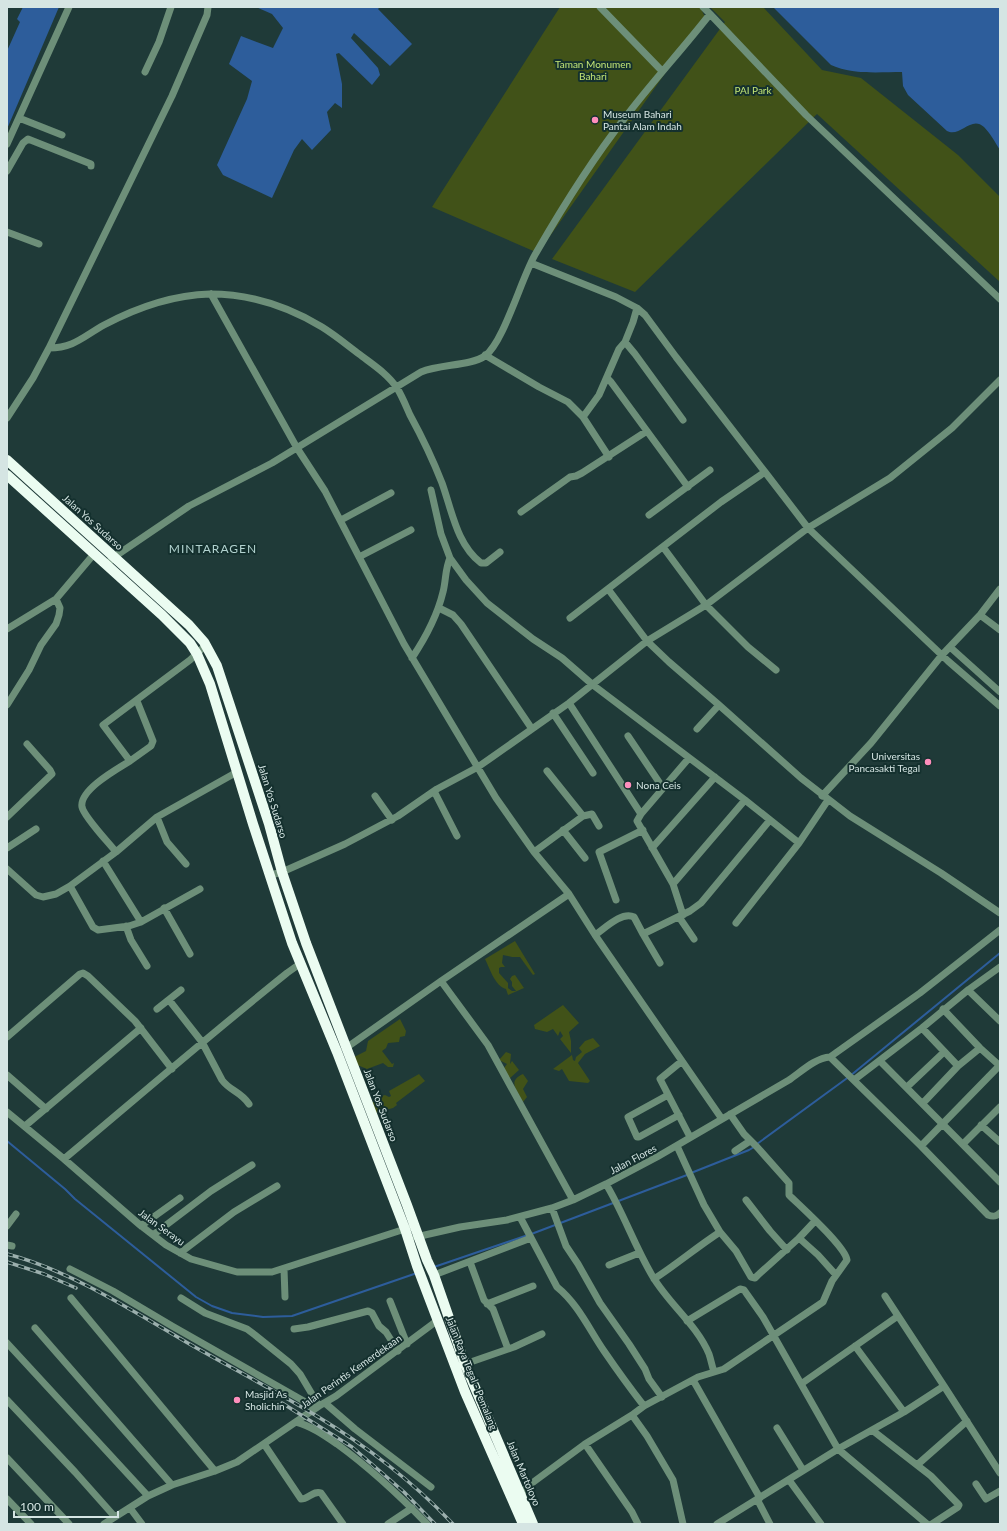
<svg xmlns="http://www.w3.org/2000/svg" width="1007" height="1531" viewBox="0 0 1007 1531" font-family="Lato,sans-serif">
<rect width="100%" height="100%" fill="#1f3a38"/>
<path fill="#415218" d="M560,7H700L705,17L538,253L432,207Z
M710,7H763L822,70L861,78L958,155L1000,197V282L817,114L635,292L552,259L725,22Z
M515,941L535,974L533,975L520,957H512L503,955L502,963L505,967H501L499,968V973L508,983V988L512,991H516L512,986V982L510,979L512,976L515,975L524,988L508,995L506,989C495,986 490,969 485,959Z
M563,1005L579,1023L569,1032L571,1041V1053L560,1039L563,1036L560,1031L558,1036L553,1029L547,1032L535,1029L534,1025Z
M400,1019L406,1031L405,1036L400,1037L399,1042L388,1043L386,1048L382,1051L392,1064L394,1063L393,1067H388L383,1063L367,1069L355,1064L354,1057L366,1051L368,1041Z
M593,1038L600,1046L585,1054L578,1063L590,1081L588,1083L569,1081L562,1069L559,1071L553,1069L572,1055L573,1060L575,1061L576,1057L582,1052L579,1048L585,1041Z
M506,1052L511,1054L510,1064L512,1061L519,1070L509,1079L504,1068L507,1064L499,1060Z
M419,1074L425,1081L396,1103L397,1105L393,1108L372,1114L369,1106L379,1097L385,1095L389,1097L391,1096L389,1091Z
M523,1074L528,1081L523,1089L527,1097L523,1102C517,1090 507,1081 523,1074Z"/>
<path fill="#2d5d9b" d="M23,7H59L7,129V51L20,22L17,19Z
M256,7H380L378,9L412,44L390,66L354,33L351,38L378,68L380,75L372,85L339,53L336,54L342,84V108L335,103L327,112L331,130L312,150L302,139L294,150L272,198L223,175L217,165L247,99L252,81L229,64L241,36L273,48L283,28L272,14Z
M773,7H1000V150C995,142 990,133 984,127C971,115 960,138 947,131L908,95L903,86L902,72C880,72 852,75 831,65Z"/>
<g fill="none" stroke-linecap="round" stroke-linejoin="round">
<path stroke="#2d5d9b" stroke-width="2" d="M7,1141L65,1189L75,1199L196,1297L212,1306L232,1313L263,1317L292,1316L417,1273
M757,1144L850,1076L1000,953
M691,1173L749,1150L754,1147
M434,1267L534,1233L687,1175"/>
<path stroke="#6d8f79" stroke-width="7" d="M600,7L662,71
M703,7L710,14
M145,72L159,42L171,7
M19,118L62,135
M7,144L69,7
M7,171L23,143L28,139L91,164V166
M7,232L39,244
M531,263L616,297L637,308
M211,294L297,448L325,491L404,644L496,798L534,852L569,894L595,935L722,1119
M625,342L635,354L683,420
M49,348C74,348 84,336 104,325C136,308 174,295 210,294C250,294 289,307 322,327C335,335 347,345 359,354C372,364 388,374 397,388C402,396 406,406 410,415C422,437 433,460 442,483C452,511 457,545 481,563H486L500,552
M485,355L539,387L568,402L583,417L609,457
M607,378L611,382L688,487
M583,417L599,395L619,349L625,342L633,322L637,308L645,315L676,357L765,472
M7,418L33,378L49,348L172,96L207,15L208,7
M431,490L441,534L450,558
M521,512L570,477L576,476L582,473L647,431
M649,515L710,470
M341,520L391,493
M663,547L706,605L748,647L776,670
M359,557L411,530
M106,565L114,557L189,506L272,463L421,372C440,364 470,366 485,356C504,342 522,276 536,253C562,208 591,161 624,119C651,83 682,50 710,14L806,115L1000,299
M608,589L647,641L669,662L719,705L801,778L850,816L941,873L1000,913
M439,608L453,615L461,624L532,729
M980,615L1000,630
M570,618L721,502L765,472L808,528L948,661L1000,706
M7,629L56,599L94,554
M950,647L1000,692
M412,658C426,637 437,617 443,592C446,581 445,569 450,558L466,580L487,603L533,639L562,658L593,685L745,800L799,843
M569,703L641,814L637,821L673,884L683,915
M7,705L29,670L41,645L56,624L59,615L60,608L56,599
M553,713L593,773
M697,729L719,705
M628,736L663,788
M130,761L151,746L153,741L137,701
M547,771L583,816L592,814L599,826
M434,791L457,836
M375,796L392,820
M822,796L871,743L942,655L980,615L1000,589
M641,814L689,758
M7,817L52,774L50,770L27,744
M157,817L167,842L186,864
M563,830L585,858
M7,848L36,829
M652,848L715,777
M116,852C109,843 84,817 82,807C79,790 117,769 130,761L103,725L190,660L206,645
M534,852L583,816
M103,861L141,922
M7,869L36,895L43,897L56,894L70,886L116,852L157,817L237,772
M271,875L282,872L345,844L398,816L437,789L478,767L569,703L647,641L706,605L808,528L890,478L952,428L1000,380
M673,884L745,800
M70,886L93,927L98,930L129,926L141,922L200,889
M616,900L599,852L643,830
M164,908L190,954
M679,917L694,939
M736,923L799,843L828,800
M126,926L131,940L147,966
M643,934L660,963
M595,935C605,928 622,911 634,917L643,934L690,911L701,903L770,820
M441,981L488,1045L573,1200
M968,990L1000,1021
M169,1000L202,1042L222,1080C230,1091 240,1091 249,1104
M157,1009L181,990
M943,1009L980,1048L1000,1066
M922,1028L958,1066
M7,1037L80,974L83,973L88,976L135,1021L172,1069
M346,1048L441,981L569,894
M830,1057L920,993L1000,930
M682,1061L660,1079L690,1137
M880,1061L1000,1182
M7,1075L46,1109
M854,1080L922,1028L968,990L1000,967
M907,1087L944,1052
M668,1095L628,1117L637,1137H639L679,1115
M923,1103L958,1066L980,1048
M7,1112L64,1159L140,1225L166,1245L191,1259L237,1272H272L408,1228
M981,1125L1000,1142
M25,1126L141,1028
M963,1144L1000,1107
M677,1146L704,1205L720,1232L736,1251L751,1277L755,1278L758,1275L799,1238L818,1255L836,1275
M921,1146L1000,1065
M735,1151L750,1141
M64,1159C138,1097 211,1034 287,973L301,963
M606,1184C624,1214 635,1247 653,1277C669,1304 697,1325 709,1354C711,1360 712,1366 714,1372
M746,1200L770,1231L787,1250
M552,1208L566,1246L578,1264L600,1303L629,1344L645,1369L649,1379L662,1397
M520,1217L557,1287C578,1304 589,1329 604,1351C617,1370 630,1388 644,1406
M7,1226L16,1214
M141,1226L180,1198
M153,1235L211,1191L252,1165
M416,1237L460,1227L507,1220L552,1208L573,1200L606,1184L657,1157L789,1080C801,1072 815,1058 830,1057L921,1146L988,1215C993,1217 996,1217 1000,1213
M799,1238L815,1221
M7,1245L12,1246
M180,1253L234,1212L277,1186
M470,1262L484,1300L493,1309L508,1349
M609,1265L639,1253
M70,1269L113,1291L172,1326L316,1408
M284,1269L285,1297
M434,1275L531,1238
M654,1279C677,1264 697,1247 720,1232
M885,1296L944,1386
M71,1298L215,1471
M181,1298L205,1313L247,1329L255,1335L291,1364L300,1374L319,1406
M390,1301L407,1344
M487,1304L533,1286
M687,1321L740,1289L744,1290L763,1317L838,1449L927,1524
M35,1328L172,1485
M294,1329L308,1327L368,1311L372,1313L379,1326L386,1332L398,1351
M7,1343L148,1496
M855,1346L904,1412
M465,1364L514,1347L542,1334
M693,1380L760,1498
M801,1384L898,1316
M7,1400L75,1472L115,1517
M325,1403L355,1429L431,1487
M632,1415L647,1436L673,1480L683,1524
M296,1422C311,1426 324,1435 337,1444C370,1468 399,1495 427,1524
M777,1428L803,1470
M872,1430L931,1476L959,1505L958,1507L932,1524
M264,1444L301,1499C308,1499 314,1490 321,1493L343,1524
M585,1444L632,1512L638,1524
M7,1458L69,1524
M917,1465L967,1421
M789,1480L821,1524
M976,1484L986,1499L1000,1491
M520,1495L528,1486L585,1444L632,1415L644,1406L698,1377L724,1369L823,1302L832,1281L847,1260C845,1246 801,1207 789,1195V1183L757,1147L744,1134L730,1114
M7,1499L31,1524
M757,1499L770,1524
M130,1508L142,1524
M104,1524L148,1496L172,1485L215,1471L237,1462L319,1406L336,1396L438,1320
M388,1524L412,1508
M717,1524L838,1449L904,1412L944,1386L1000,1473"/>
<path stroke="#ebfcf1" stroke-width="10" d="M7,460L189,625L204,642L217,666L269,824L282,872L306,943L407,1205L427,1260L434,1275L465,1364L533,1524
M7,475L162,615L190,643L197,654L210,684L253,824L292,943L337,1052L405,1229L417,1266L465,1392L523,1524"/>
<defs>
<path id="rail" d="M7,1254C69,1270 131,1310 186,1342C254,1381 326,1416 388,1465C411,1483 433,1503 453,1524
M7,1262L44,1274L76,1288
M282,1403L352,1447L404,1492L435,1524"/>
</defs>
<use href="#rail" stroke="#9bafad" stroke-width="3.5"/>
<use href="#rail" stroke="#14302e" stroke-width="2" stroke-dasharray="6" stroke-linecap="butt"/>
</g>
<g fill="#fe8ebc" stroke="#14302e" stroke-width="1.5">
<circle cx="595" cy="120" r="4"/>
<circle cx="928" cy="762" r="4"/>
<circle cx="628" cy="785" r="4"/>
<circle cx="237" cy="1400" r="4"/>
</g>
<g text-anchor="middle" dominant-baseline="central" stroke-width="4" stroke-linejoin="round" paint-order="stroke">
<g font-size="10" fill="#c2e475" stroke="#14302e">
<text x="593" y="64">Taman Monumen<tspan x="593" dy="12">Bahari</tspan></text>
<text x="753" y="90">PAI Park</text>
</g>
<g font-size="10" fill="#d5e5e3" stroke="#14302e" text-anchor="start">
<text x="603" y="114">Museum Bahari<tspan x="603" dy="12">Pantai Alam Indah</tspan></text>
<text x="920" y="756" text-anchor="end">Universitas<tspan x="920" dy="12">Pancasakti Tegal</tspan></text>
<text x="636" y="785">Nona Ceis</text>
<text x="245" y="1394">Masjid As<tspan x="245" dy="12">Sholichin</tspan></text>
</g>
<g font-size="10" fill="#d5e5e3" stroke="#14302e">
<text transform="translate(93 522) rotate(42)">Jalan Yos Sudarso</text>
<text transform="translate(273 801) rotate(73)">Jalan Yos Sudarso</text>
<text transform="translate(381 1105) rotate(69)">Jalan Yos Sudarso</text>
<text transform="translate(633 1159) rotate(-28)">Jalan Flores</text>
<text transform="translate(162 1227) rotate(36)">Jalan Serayu</text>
<text transform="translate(351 1371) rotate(-35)">Jalan Perintis Kemerdekaan</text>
<text transform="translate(472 1373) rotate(68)">Jalan Raya Tegal - Pemalang</text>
<text transform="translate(524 1473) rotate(67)">Jalan Martoloyo</text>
</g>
<g font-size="12" letter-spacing="1" fill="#b2d2cf" stroke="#14302e">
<text x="213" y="548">MINTARAGEN</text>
</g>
</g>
<rect width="1007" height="1531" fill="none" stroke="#d5e5e3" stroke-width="16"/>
<path d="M14 1511v6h104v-6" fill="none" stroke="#d5e5e3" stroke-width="2"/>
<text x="20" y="1511" font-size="12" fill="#d5e5e3" stroke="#14302e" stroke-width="3" paint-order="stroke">100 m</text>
</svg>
